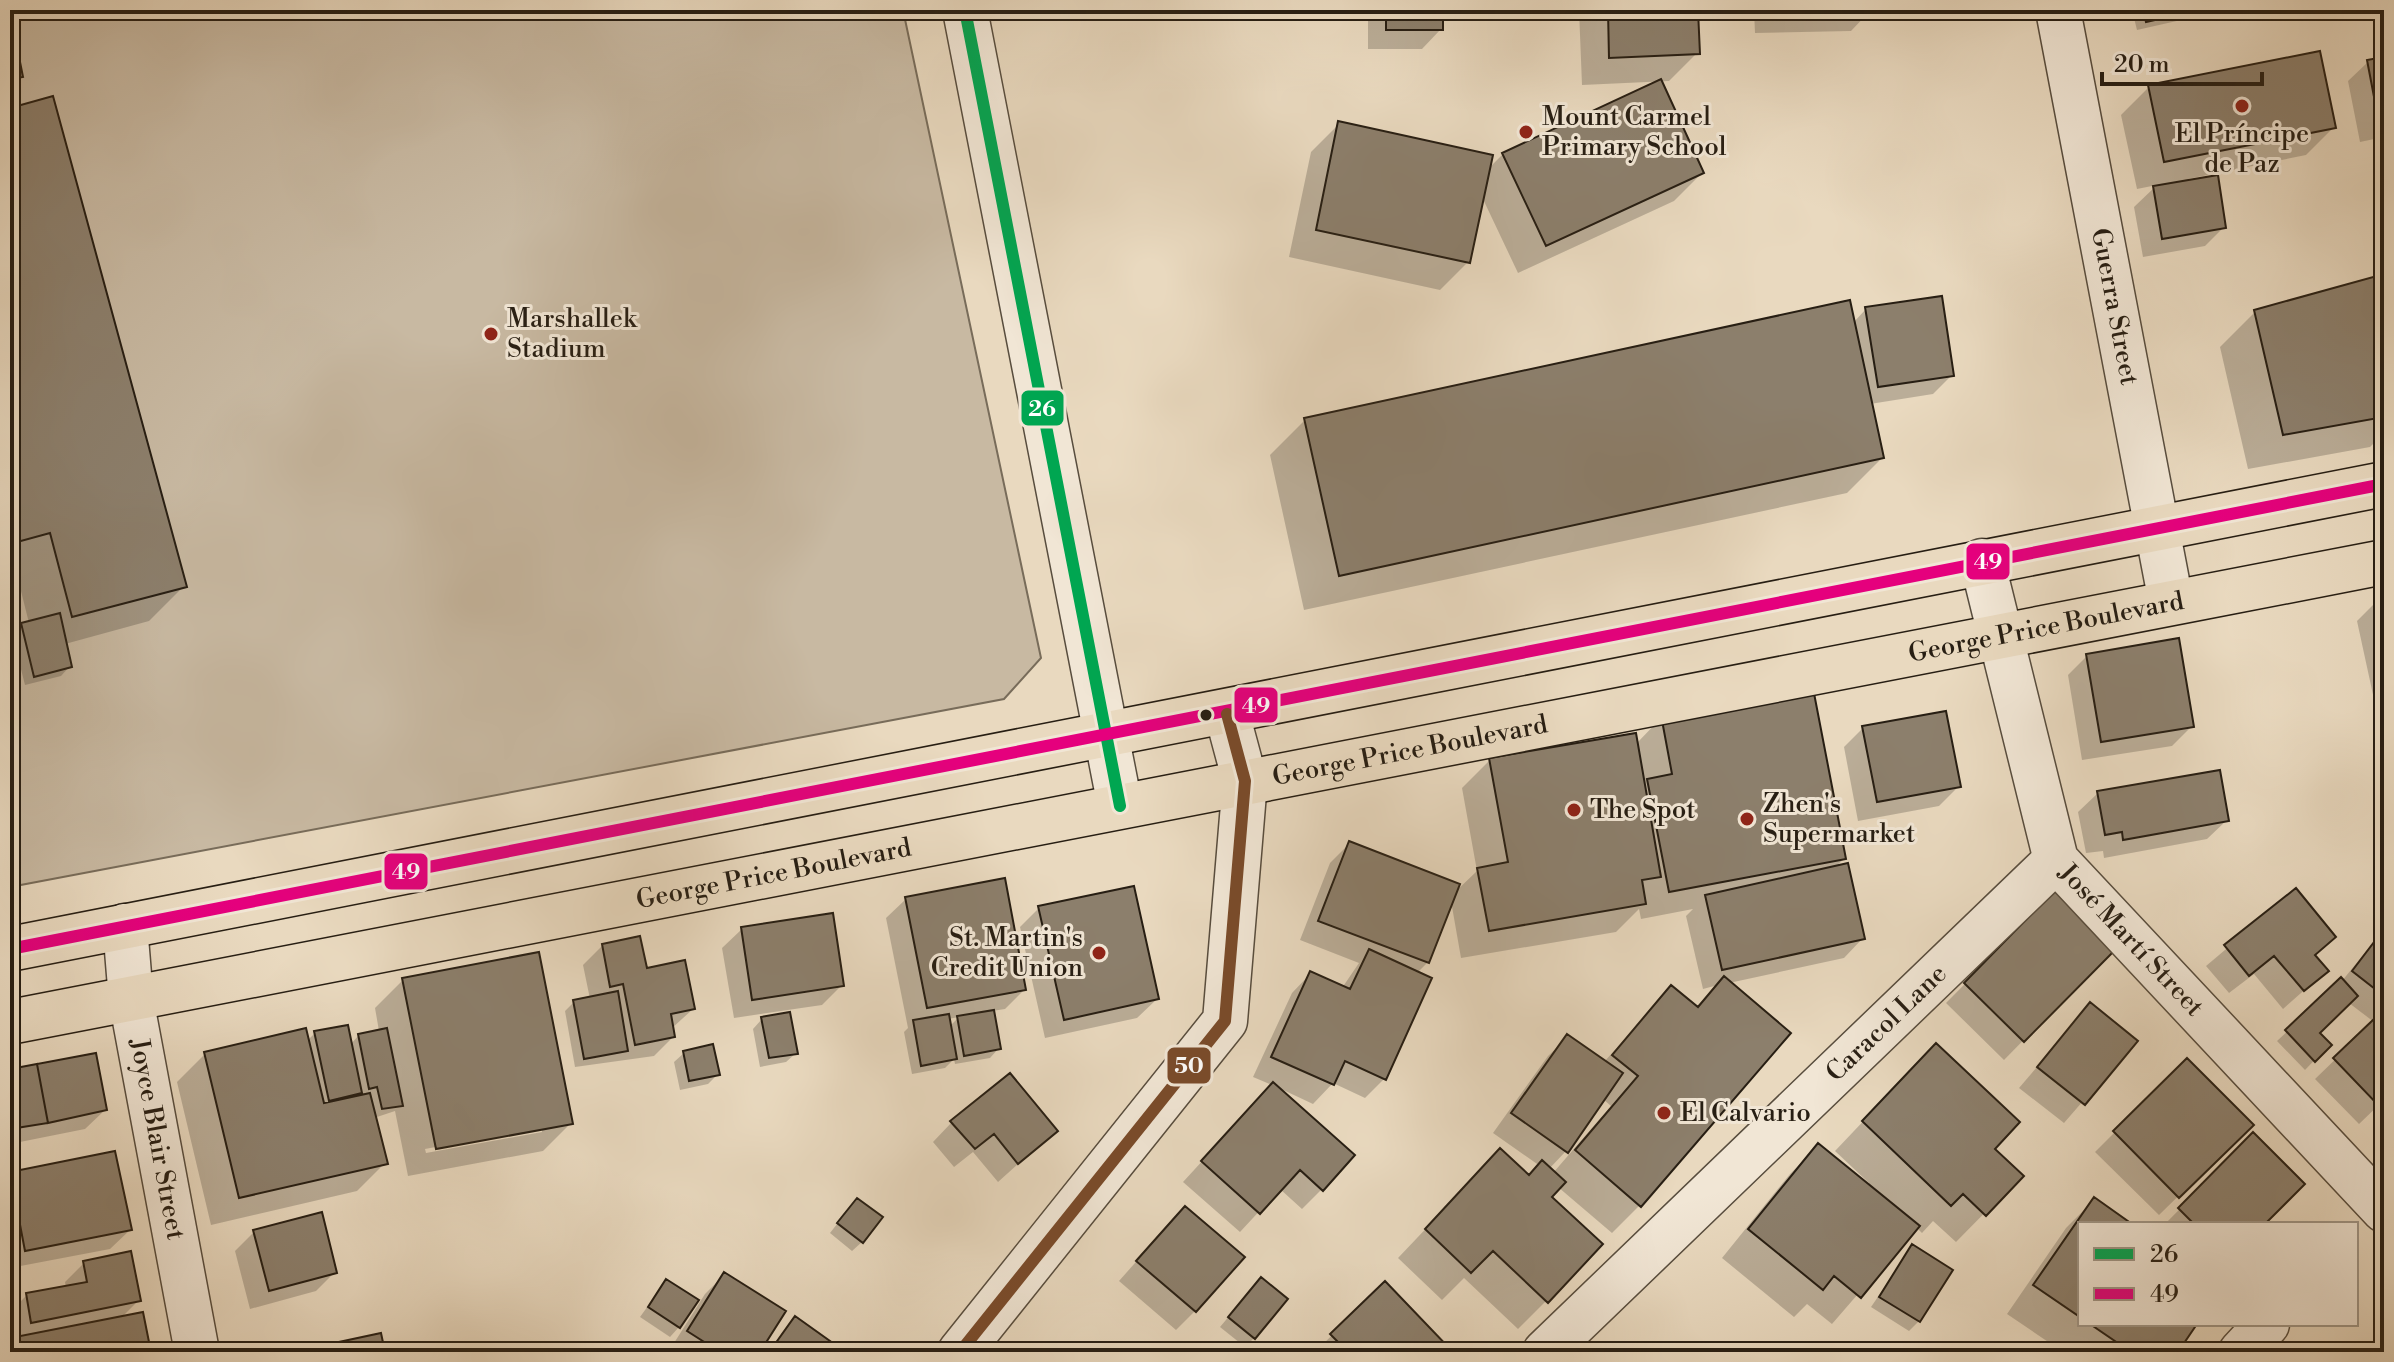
<svg xmlns="http://www.w3.org/2000/svg" width="2394" height="1362" viewBox="0 0 2394 1362" font-family="'Libre Bodoni',serif">
<rect width="100%" height="100%" fill="#e9d9bf"/>
<filter id="stains"><feTurbulence type="fractalNoise" baseFrequency=".0025" numOctaves="4"/><feColorMatrix values="0 0 0 0 .2 0 0 0 0 .09 0 0 0 0 .02 0 0 0 .5 -.17"/></filter>
<radialGradient id="worn" r=".72"><stop offset=".6" stop-color="#630" stop-opacity="0"/><stop offset="1" stop-color="#630" stop-opacity=".3"/></radialGradient>
<path fill="#c8b9a2" stroke="#786c5a" stroke-width="2" d="M10,10H903L1041,658L1004,699L10,887Z"/>
<path fill="#0003" fill-rule="evenodd" d="M1368,10H1441V29L1422,49H1368Z
M1579,10H1696L1697,53L1669,81L1582,85Z
M1754,10H1871L1851,31L1755,33Z
M2132,10H2198L2190,18L2137,30Z
M10,22L21,76L10,87Z
M2384,59V137L2360,142L2348,81L2368,62Z
M2149,87L2334,127L2306,155L2188,179L2224,227L2205,246L2143,257L2134,207L2157,185L2137,189L2121,115Z
M10,110L184,586L149,621L65,644L70,666L61,676L25,685L12,634L29,623L15,567L10,568Z
M1339,124L1488,169L1503,154L1702,173L1674,201L1518,273L1482,197L1468,262L1440,290L1289,257L1311,152Z
M2384,276V433L2370,447L2248,469L2220,347L2255,312Z
M1866,309L1952,375L1933,394L1870,404L1882,458L1847,493L1304,610L1270,455L1305,420L1853,323Z
M2384,600V702L2375,704L2357,621L2377,601Z
M2087,656L2192,726L2172,746L2082,760L2068,675Z
M1662,717L1844,859L1834,868L1863,938L1844,958L1729,983L1640,1205L1612,1233L1558,1187L1550,1197L1546,1301L1518,1329L1464,1278L1442,1300L1398,1258L1473,1179L1528,1177L1540,1166L1493,1133L1548,1056L1568,1037L1604,1062L1671,988L1695,1008L1718,985L1703,989L1686,916L1693,909L1641,919L1639,909L1616,932L1461,958L1451,901L1428,962L1417,973L1384,1079L1365,1098L1333,1083L1313,1104L1279,1088L1353,1156L1321,1190L1302,1209L1280,1189L1240,1232L1183,1182L1272,1085L1253,1077L1292,993L1311,973L1342,988L1359,963L1300,940L1330,863L1349,844L1453,894L1477,871L1462,788L1490,760L1636,744ZM1603,1099L1611,1106L1553,1173L1549,1169L1566,1151Z
M1863,728L1959,786L1939,806L1858,821L1844,747Z
M2098,793L2227,820L2207,839L2104,858L2103,851L2086,853L2078,812Z
M2296,890L2334,937L2314,957L2326,971L2283,1009L2254,974L2229,993L2206,966Z
M2057,891L2114,948L2004,1060L1946,1003Z
M906,899L1024,990L1005,1009L992,1011L999,1048L990,1058L955,1064L954,1059L945,1068L912,1074L904,1032L908,1028L886,918ZM959,1017L949,1027L948,1019Z
M1039,908L1157,999L1137,1018L1045,1038L1020,927Z
M742,929L842,985L822,1005L734,1018L722,948Z
M2384,929V1100L2359,1124L2315,1079L2374,1022L2349,1003L2317,1033L2329,1045L2305,1070L2277,1041L2342,981Z
M602,946L645,971L693,1009L671,1029L673,1037L654,1056L575,1067L565,1011L574,1002L590,999L583,965Z
M403,980L571,1123L543,1151L408,1176L395,1111L374,1118L385,1163L357,1191L211,1225L177,1082L205,1054L307,1041L315,1033L350,1045L359,1035L379,1031L375,1008ZM542,1127V1132L426,1153L425,1149Z
M2090,1005L2135,1041L2064,1123L2019,1088Z
M762,1019L796,1053L786,1062L760,1067L753,1029Z
M684,1053L718,1074L708,1084L680,1090L674,1062Z
M2187,1060L2251,1125L2159,1215L2095,1152Z
M10,1071L105,1110L85,1129L10,1144Z
M1908,1074L2021,1176L1956,1242L1933,1221L1922,1233L1916,1227L1832,1324L1807,1304L1794,1317L1722,1258L1790,1174L1818,1146L1867,1186L1869,1183L1835,1151Z
M952,1122L1055,1131L998,1182L973,1152L954,1167L933,1142Z
M2253,1135L2262,1224H2165Z
M114,1153L130,1230L110,1249L10,1268V1174Z
M2094,1200L2129,1224H2080V1324H2195L2175,1352H2063L2007,1314L2066,1228Z
M848,1210L862,1242L852,1251L830,1233Z
M1166,1228L1195,1311L1176,1330L1119,1281Z
M254,1232L335,1272L316,1291L250,1309L235,1251Z
M1912,1247L1919,1321L1909,1331L1871,1307Z
M84,1263L138,1301L121,1318L149,1352H10V1312L27,1295L66,1288L65,1282Z
M724,1275L758,1352L669,1351L705,1294Z
M666,1281L679,1327L670,1337L640,1317Z
M1384,1284L1450,1352H1315Z
M1252,1289L1254,1338L1245,1347L1220,1327Z
M795,1319L830,1352H769Z
M1648,1346L1653,1352H1641Z"/>
<path fill="#8c7f6c" stroke="#271e13" stroke-width="2" d="M1386,10H1443V30H1386Z
M1608,10H1698L1700,54L1609,58Z
M2143,10H2199L2146,22Z
M10,12L23,77L10,79Z
M2320,51L2336,128L2164,162L2148,85Z
M2384,57V122L2379,123L2367,60Z
M1661,79L1704,173L1546,246L1502,153Z
M53,96L187,587L72,617L50,533L10,544V108Z
M1338,121L1493,155L1470,263L1316,230Z
M2218,175L2226,228L2162,239L2153,186Z
M2384,274V417L2283,435L2254,310Z
M1942,296L1954,376L1878,387L1865,307Z
M1850,300L1884,458L1339,576L1304,418Z
M2384,598V639L2376,600Z
M60,613L72,667L34,677L21,623Z
M2179,638L2194,727L2101,742L2086,654Z
M1813,688L1846,859L1669,892L1647,779L1672,774L1661,715Z
M1946,711L1961,787L1877,802L1862,726Z
M1636,733L1661,877L1642,880L1646,904L1489,931L1477,868L1508,862L1489,758Z
M2220,770L2229,821L2123,840L2122,832L2105,835L2097,791Z
M1349,841L1460,884L1429,963L1318,921Z
M1848,863L1865,939L1722,970L1705,895Z
M1005,878L1026,990L927,1008L905,897Z
M1134,886L1159,999L1064,1020L1038,906Z
M2057,888L2117,948L2024,1042L1964,983Z
M2296,888L2336,937L2315,955L2329,971L2304,991L2274,956L2249,976L2224,945Z
M833,913L844,986L752,1000L741,927Z
M2384,929V996L2352,971Z
M640,936L647,968L685,960L695,1009L671,1014L675,1037L635,1045L623,984L610,987L602,944Z
M1369,949L1432,978L1386,1080L1345,1061L1334,1085L1271,1057L1310,971L1350,989Z
M539,952L573,1124L436,1149L402,978Z
M1724,976L1791,1033L1641,1207L1575,1150L1638,1076L1612,1055L1671,985L1698,1007Z
M2341,977L2358,996L2320,1033L2332,1045L2315,1062L2285,1030Z
M618,991L628,1051L584,1059L573,1000Z
M2090,1002L2138,1041L2085,1105L2037,1067Z
M994,1010L1001,1049L964,1056L957,1016Z
M790,1012L798,1054L769,1058L761,1017Z
M949,1014L957,1059L921,1066L913,1020Z
M2374,1019L2384,1030V1102L2379,1106L2333,1058Z
M348,1025L362,1093L329,1101L314,1031Z
M306,1028L324,1103L370,1093L388,1164L239,1198L204,1052Z
M387,1028L403,1106L382,1109L377,1087L369,1089L358,1034Z
M1567,1034L1623,1073L1568,1153L1511,1113Z
M1936,1043L2020,1122L1995,1149L2024,1176L1986,1216L1963,1194L1951,1206L1862,1121Z
M713,1044L720,1075L689,1081L683,1051Z
M96,1053L107,1110L48,1123L37,1064Z
M2187,1058L2254,1125L2179,1198L2113,1131Z
M37,1064L48,1123L10,1129V1069Z
M1010,1073L1058,1131L1018,1164L994,1134L975,1149L950,1121Z
M1273,1082L1355,1155L1323,1191L1300,1170L1260,1214L1201,1161Z
M2253,1132L2305,1184L2265,1224H2194L2178,1208Z
M1818,1143L1920,1226L1861,1298L1834,1276L1823,1290L1748,1229Z
M1500,1148L1529,1175L1542,1160L1566,1182L1552,1197L1603,1244L1548,1303L1493,1251L1471,1273L1425,1229Z
M115,1151L132,1230L25,1251L10,1172Z
M2094,1197L2132,1224H2080V1317L2033,1285Z
M857,1198L883,1217L863,1243L837,1223Z
M1185,1206L1245,1257L1196,1312L1136,1261Z
M322,1212L337,1273L269,1291L253,1230Z
M1912,1244L1953,1270L1920,1322L1879,1297Z
M131,1251L141,1301L31,1323L26,1293L87,1282L83,1261Z
M724,1272L786,1311L760,1352H720L687,1331Z
M1261,1277L1288,1299L1255,1339L1228,1317Z
M666,1279L699,1300L680,1328L648,1307Z
M1385,1281L1453,1352H1348L1330,1334Z
M143,1312L151,1352H10V1338Z
M795,1316L837,1346L833,1352H787L775,1344Z
M2090,1324H2197L2178,1352H2131Z
M381,1333L385,1352H292Z"/>
<g fill="none" stroke-linecap="round" stroke-linejoin="round">
<defs>
<g id="minor">
<path d="M965,10L1120,806"/>
<path id="s1" d="M2058,10L2171,602"/>
<path id="s2" d="M1982,561L2056,860L2384,1210"/>
<path id="s3" d="M125,926L131,999L197,1352"/>
<path d="M960,1352L1225,1021L1245,781L1227,714"/>
<path id="s4" d="M1545,1352L2056,860"/>
<path d="M2241,1352L2267,1324"/>
</g>
<g id="highway">
<path d="M10,949L2384,484"/>
<path id="s5" d="M10,1022L2384,562"/>
</g>
</defs>
<use href="#minor" stroke="#584d3e" stroke-width="47"/>
<use href="#highway" stroke="#271e13" stroke-width="47"/>
<use href="#minor" stroke="#f1e6d5" stroke-width="44"/>
<use href="#highway" stroke="#e9d9bf" stroke-width="44"/>
<defs>
<path id="bus-1" d="M965,10L1120,806"/>
<path id="bus-2" d="M10,949L2384,484"/>
<path id="bus-3" d="M960,1352L1225,1021L1245,781L1227,714"/>
</defs>
<use href="#bus-1" stroke="#f1e6d5" stroke-width="18"/>
<use href="#bus-2" stroke="#f1e6d5" stroke-width="18"/>
<use href="#bus-3" stroke="#f1e6d5" stroke-width="18"/>
<use href="#bus-1" stroke="#00a651" stroke-width="12"/>
<use href="#bus-2" stroke="#e5007d" stroke-width="12"/>
<use href="#bus-3" stroke="#7a4b2a" stroke-width="12"/>
</g>
<g fill="#8f2418" stroke="#f1e6d5" stroke-width="3">
<circle cx="2242" cy="106" r="8"/>
<circle cx="1526" cy="132" r="8"/>
<circle cx="491" cy="334" r="8"/>
<circle cx="1574" cy="810" r="8"/>
<circle cx="1747" cy="819" r="8"/>
<circle cx="1099" cy="953" r="8"/>
<circle cx="1664" cy="1113" r="8"/>
</g>
<circle fill="#271e13" stroke="#f1e6d5" stroke-width="3" cx="1206" cy="715" r="7"/>
<g text-anchor="middle" dominant-baseline="central" stroke-width="6" stroke-linejoin="round" paint-order="stroke">
<g font-size="26" fill="#271e13" stroke="#f1e6d5" text-anchor="start">
<text x="1542" y="117">Mount Carmel<tspan x="1542" dy="30">Primary School</tspan></text>
<text x="2242" y="134" text-anchor="middle">El Príncipe<tspan x="2242" dy="30">de Paz</tspan></text>
<text x="507" y="319">Marshallek<tspan x="507" dy="30">Stadium</tspan></text>
<text x="1763" y="804">Zhen's<tspan x="1763" dy="30">Supermarket</tspan></text>
<text x="1590" y="810">The Spot</text>
<text x="1083" y="938" text-anchor="end">St. Martin's<tspan x="1083" dy="30">Credit Union</tspan></text>
<text x="1680" y="1113">El Calvario</text>
</g>
<g font-size="26" fill="#271e13" stroke="#f1e6d5">
<text stroke="none"><textPath href="#s1" startOffset="302">Guerra Street</textPath></text>
<text stroke="none"><textPath href="#s5" startOffset="2074">George Price Boulevard</textPath></text>
<text stroke="none"><textPath href="#s5" startOffset="1426">George Price Boulevard</textPath></text>
<text stroke="none"><textPath href="#s5" startOffset="778">George Price Boulevard</textPath></text>
<text stroke="none"><textPath href="#s2" startOffset="418">José Martí Street</textPath></text>
<text stroke="none"><textPath href="#s4" startOffset="474">Caracol Lane</textPath></text>
<text stroke="none"><textPath href="#s3" startOffset="216">Joyce Blair Street</textPath></text>
</g>
</g>
<g stroke="#f1e6d5" stroke-width="3">
<rect x="1020" y="389" width="45" height="38" rx="8" fill="#00a651"/>
<rect x="1965" y="542" width="46" height="39" rx="8" fill="#e5007d"/>
<rect x="1233" y="686" width="46" height="38" rx="8" fill="#e5007d"/>
<rect x="383" y="852" width="46" height="39" rx="8" fill="#e5007d"/>
<rect x="1166" y="1046" width="46" height="39" rx="8" fill="#7a4b2a"/>
</g>
<g font-size="22" text-anchor="middle" font-weight="bold" fill="#fff">
<text x="1042" y="416">26</text>
<text x="1988" y="569">49</text>
<text x="1256" y="713">49</text>
<text x="406" y="879">49</text>
<text x="1189" y="1073">50</text>
</g>
<rect width="2394" height="1362" fill="none" stroke="#e9d9bf" stroke-width="40"/>
<rect x="12" y="12" width="2370" height="1338" fill="none" stroke="#271e13" stroke-width="4"/>
<rect x="20" y="20" width="2354" height="1322" fill="none" stroke="#271e13" stroke-width="2"/>
<rect x="2078" y="1222" width="280" height="104" fill="#f1e6d5" stroke="#a09687" stroke-width="2"/>
<rect x="2094" y="1248" width="40" height="12" fill="#00a651" stroke="#a09687" stroke-width="2"/>
<text x="2150" y="1262" font-size="24" fill="#271e13">26</text>
<rect x="2094" y="1288" width="40" height="12" fill="#e5007d" stroke="#a09687" stroke-width="2"/>
<text x="2150" y="1302" font-size="24" fill="#271e13">49</text>
<path d="M2102 72v12h160v-12" fill="none" stroke="#271e13" stroke-width="4"/>
<text x="2114" y="72" font-size="24" fill="#271e13" stroke="#f1e6d5" stroke-width="6" paint-order="stroke">20 m</text>
<rect width="100%" height="100%" filter="url(#stains)"/>
<rect width="100%" height="100%" fill="url(#worn)"/>
</svg>
